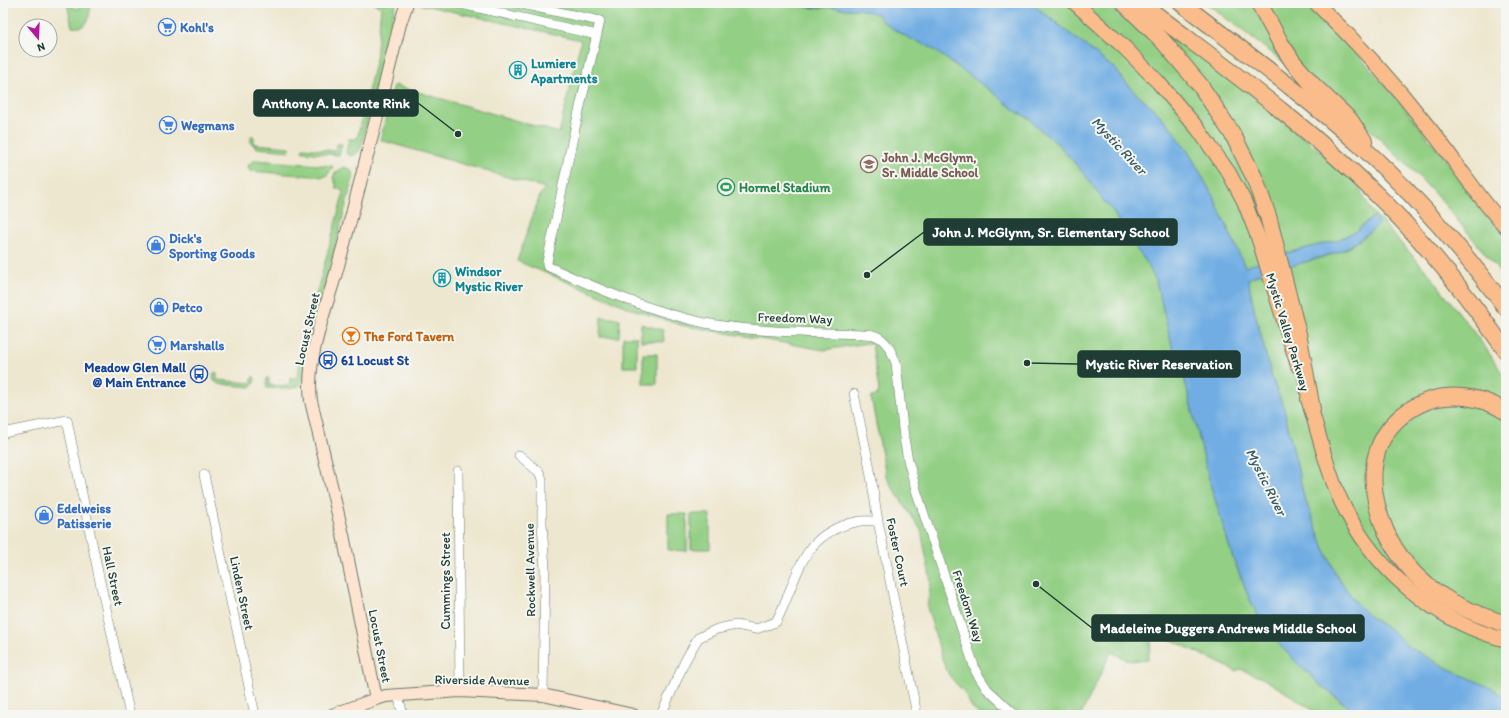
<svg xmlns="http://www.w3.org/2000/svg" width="1509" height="718" viewBox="0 0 1509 718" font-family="Itim,sans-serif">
<rect width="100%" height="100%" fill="#f6f6f2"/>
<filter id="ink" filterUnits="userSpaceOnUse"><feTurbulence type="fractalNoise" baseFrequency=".025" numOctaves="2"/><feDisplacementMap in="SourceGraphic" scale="8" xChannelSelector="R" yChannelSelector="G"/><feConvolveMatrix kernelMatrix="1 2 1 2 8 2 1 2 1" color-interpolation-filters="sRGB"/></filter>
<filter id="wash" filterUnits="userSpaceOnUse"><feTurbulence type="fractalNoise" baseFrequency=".012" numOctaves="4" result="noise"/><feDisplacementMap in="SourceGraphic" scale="16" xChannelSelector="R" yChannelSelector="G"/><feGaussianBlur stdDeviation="0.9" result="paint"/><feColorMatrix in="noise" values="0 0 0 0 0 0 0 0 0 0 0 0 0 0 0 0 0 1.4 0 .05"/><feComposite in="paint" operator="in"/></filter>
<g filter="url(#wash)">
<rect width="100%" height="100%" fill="#eee7cf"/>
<path fill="#93cf84" stroke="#59865c" d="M67,3H73L72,7L78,9L80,3L87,5L88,3H91C89,17 90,29 72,27Z
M373,3H396L361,147C358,153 355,157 348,155L346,153L349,139H357L376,58L381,7Z
M414,3H785L814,8L833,7L846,9H859L878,13L893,29L909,38L930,47L994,93L1017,112L1029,118L1038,128L1058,144L1085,175L1105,203L1113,211L1122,229L1147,263L1156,281L1172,346L1184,377L1210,483L1232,555L1249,598L1260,620L1270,635L1305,671L1309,673L1319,684L1359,715H1319L1295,698L1262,678L1240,669L1236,671L1153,631L1148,659L1130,661L1111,652L1081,715H979L971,706L963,691L951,678L945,668L927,607L931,582L921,530L894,490L886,476L871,397L876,396L879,391L872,344L868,343L824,350L681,325L632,309L517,261L540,195L545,188L380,140L394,85L559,133L581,40Z
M1031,3H1113L1128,8L1195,49L1354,179L1371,210L1431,276L1485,347L1506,379V697L1491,688L1447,668L1407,646L1394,633L1369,616L1356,603L1337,576L1324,548L1304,497L1284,409L1272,378L1255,313L1248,279C1277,265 1316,263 1346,249C1353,245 1360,240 1366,235C1372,230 1375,228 1378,221L1373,216L1356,231L1338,240L1291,252L1245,267L1214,198L1192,158L1173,130L1157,112L1130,88L1116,70Z
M1206,3H1307L1345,40L1400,102L1506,236V279L1445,205L1421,179L1378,137L1348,111Z
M252,135L254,137V144L290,147L291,149L289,151L257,148L251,143V136Z
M337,144H342L339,155L303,152L302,151L303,148L336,151Z
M255,160L332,166L333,167L327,175L324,177L250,171L248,168L249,164Z
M344,167L350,169L353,174V178L306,357L303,382C295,392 279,388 267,388L266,385L267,377L269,379V385L289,386L290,378H298L301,351L343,195V190L336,189V184L333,178L335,173Z
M601,317L620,319L619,337H600Z
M641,324L663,330L664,342L641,341Z
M623,337H637V367H623Z
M643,354H657V384H643Z
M215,372L217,373V380L251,383L253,376L255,378L254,384L251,387L219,384L214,381L213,375Z
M668,514H687V551L668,550Z
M691,514H710V549H691Z"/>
<path fill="#71ade3" stroke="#48758c" d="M785,3H1031L1116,70L1130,88L1157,112L1173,130L1192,158L1214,198L1245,267L1291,252L1338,240L1356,231L1374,216L1378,223L1376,227L1359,240L1344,250L1295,265L1256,275L1248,279L1255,313L1272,378L1284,409L1304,497L1324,548L1337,576L1356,603L1369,616L1394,633L1407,646L1447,668L1491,688L1506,697V715H1359L1319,684L1309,673L1305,671L1270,635L1260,620L1249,598L1232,555L1210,483L1184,377L1172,346L1156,281L1147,263L1122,229L1113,211L1105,203L1085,175L1058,144L1038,128L1029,118L1017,112L994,93L930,47L909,38L893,29L880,19L878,14L859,9H846L833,7L814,8Z"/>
</g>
<g filter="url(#ink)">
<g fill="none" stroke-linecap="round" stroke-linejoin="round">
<defs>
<path id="street" d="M457,3L597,35
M517,3L600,21L573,137L547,262V266C598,289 650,311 705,323C756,333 810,332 863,334C867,334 872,334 876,336C887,340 892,353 896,363L904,438L908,460L916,490L976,672L987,689L1015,715
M854,394L869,464L878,521L917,715
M3,433L67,420L99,577L130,715
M519,455L539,472L542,479V523L545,569L543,695
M458,471L460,691
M204,475L255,715
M398,695L403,715
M661,715L685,661L698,638L717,629L736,625L756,629L776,622C799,578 799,534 856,522C863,520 871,521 878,521"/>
<path id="secondary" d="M376,699L343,535L311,401C305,356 328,305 339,262C361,183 380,104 400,24L407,3
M332,715L376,699L386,696L460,691L543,695L633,715"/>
<path id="primary" d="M1075,3L1125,48L1158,82L1198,129L1229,173L1244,201L1258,237L1298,366
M1316,3C1357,42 1395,84 1430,129C1456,161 1477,197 1506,227
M1308,399C1319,433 1326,469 1341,501C1373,568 1433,621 1506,640"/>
<path id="highway" d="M1124,3L1162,40L1200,85L1233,135L1254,177L1268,216L1299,338L1312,409
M1141,3C1219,63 1300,120 1371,189C1422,238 1466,293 1506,351
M1181,3C1242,50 1304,95 1361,146C1415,195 1463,250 1506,308
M1259,3L1280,42L1293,62L1313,85L1350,120L1364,141
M1506,412C1489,400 1466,395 1445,397C1426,399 1411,407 1397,420C1356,459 1375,526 1406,564C1431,596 1468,612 1506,624"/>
</defs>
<use href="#street" stroke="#67786a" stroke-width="10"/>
<use href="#secondary" stroke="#67786a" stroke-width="14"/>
<use href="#primary" stroke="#67786a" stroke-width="16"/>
<use href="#highway" stroke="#67786a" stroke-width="18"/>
<use href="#street" stroke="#fff" stroke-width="9"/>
<use href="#secondary" stroke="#fde4d0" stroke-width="12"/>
<use href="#primary" stroke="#f9bc8a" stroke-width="14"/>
<use href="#highway" stroke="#f9bc8a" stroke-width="16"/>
</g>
</g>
<defs>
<symbol id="supermarket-ring" viewBox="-11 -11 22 22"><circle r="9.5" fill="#f6f6f2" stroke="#3f7fe0" stroke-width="1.5"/><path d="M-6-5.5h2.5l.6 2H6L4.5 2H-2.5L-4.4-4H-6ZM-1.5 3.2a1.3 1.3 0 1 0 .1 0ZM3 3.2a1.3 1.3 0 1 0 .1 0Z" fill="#3f7fe0"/></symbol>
<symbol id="building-ring" viewBox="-11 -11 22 22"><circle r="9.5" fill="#f6f6f2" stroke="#0f9aa8" stroke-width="1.5"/><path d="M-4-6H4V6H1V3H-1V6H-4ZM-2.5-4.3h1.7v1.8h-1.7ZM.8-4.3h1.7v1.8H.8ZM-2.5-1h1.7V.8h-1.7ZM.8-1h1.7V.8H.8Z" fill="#0f9aa8"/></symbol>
<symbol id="school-ring" viewBox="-11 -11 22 22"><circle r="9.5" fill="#f6f6f2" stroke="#8d6e63" stroke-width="1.5"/><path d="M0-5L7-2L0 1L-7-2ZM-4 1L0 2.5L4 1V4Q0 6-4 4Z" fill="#8d6e63"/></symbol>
<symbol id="stadium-ring" viewBox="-11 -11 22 22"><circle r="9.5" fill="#f6f6f2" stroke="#2e9e5b" stroke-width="1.5"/><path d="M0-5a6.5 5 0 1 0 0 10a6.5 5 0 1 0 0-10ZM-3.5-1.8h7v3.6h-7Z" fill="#2e9e5b"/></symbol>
<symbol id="shop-ring" viewBox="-11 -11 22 22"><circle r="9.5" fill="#f6f6f2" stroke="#3f7fe0" stroke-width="1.5"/><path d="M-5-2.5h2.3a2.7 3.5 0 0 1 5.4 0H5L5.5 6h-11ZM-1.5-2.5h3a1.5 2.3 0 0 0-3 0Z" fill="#3f7fe0"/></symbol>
<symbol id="bar-ring" viewBox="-11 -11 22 22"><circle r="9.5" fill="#f6f6f2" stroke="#e8710a" stroke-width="1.5"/><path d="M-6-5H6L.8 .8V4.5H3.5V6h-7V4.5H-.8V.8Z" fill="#e8710a"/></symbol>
<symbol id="bus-ring" viewBox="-11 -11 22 22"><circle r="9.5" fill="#f6f6f2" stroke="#1a4fb4" stroke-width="1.5"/><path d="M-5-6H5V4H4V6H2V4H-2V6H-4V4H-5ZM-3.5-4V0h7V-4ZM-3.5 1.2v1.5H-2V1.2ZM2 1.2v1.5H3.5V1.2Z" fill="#1a4fb4"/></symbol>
</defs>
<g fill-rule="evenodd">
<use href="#supermarket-ring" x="157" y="17" width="20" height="20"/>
<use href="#building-ring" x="508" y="60" width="20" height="20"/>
<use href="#supermarket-ring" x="158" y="115" width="20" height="20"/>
<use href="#school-ring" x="859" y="154" width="20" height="20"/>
<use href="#stadium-ring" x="716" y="177" width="20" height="20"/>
<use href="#shop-ring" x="146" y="235" width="20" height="20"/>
<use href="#building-ring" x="432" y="268" width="20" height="20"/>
<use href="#shop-ring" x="149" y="297" width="20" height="20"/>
<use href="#bar-ring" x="341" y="326" width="20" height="20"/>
<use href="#supermarket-ring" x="147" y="335" width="20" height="20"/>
<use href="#bus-ring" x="318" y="350" width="20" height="20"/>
<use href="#bus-ring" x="189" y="364" width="20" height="20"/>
<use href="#shop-ring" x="34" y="505" width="20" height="20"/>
</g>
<g text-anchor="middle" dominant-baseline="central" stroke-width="4" stroke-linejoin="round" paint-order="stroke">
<g font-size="13" font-weight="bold" fill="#366cbe" stroke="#f6f6f2" text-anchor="start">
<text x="180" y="27">Kohl's</text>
<text x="181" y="125">Wegmans</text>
<text x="169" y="238">Dick's<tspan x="169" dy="15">Sporting Goods</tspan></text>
<text x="172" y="307">Petco</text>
<text x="170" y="345">Marshalls</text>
<text x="57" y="508">Edelweiss<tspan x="57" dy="15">Patisserie</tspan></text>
</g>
<g font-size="13" font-weight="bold" fill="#0d838f" stroke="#f6f6f2" text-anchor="start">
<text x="531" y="63">Lumiere<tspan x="531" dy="15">Apartments</tspan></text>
<text x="455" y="271">Windsor<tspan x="455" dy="15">Mystic River</tspan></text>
</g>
<g font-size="13" font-weight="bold" fill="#785e54" stroke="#f6f6f2" text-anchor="start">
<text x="882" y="157">John J. McGlynn,<tspan x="882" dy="15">Sr. Middle School</tspan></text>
</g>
<g font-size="13" font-weight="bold" fill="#27864d" stroke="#f6f6f2" text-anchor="start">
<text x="739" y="187">Hormel Stadium</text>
</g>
<g font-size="13" fill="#1f3d34" stroke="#f6f6f2">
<text transform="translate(795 318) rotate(2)">Freedom Way</text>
<text transform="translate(307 329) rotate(-77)">Locust Street</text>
<text transform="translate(1288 332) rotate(73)">Mystic Valley Parkway</text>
<text transform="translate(898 552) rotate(78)">Foster Court</text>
<text transform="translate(530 570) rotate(-91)">Rockwell Avenue</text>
<text transform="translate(113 576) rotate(78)">Hall Street</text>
<text transform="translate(445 581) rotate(-90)">Cummings Street</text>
<text transform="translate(242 593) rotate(78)">Linden Street</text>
<text transform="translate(968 606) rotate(72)">Freedom Way</text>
<text transform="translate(380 646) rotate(79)">Locust Street</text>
<text transform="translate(482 680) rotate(1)">Riverside Avenue</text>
</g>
<g font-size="13" font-weight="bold" fill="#c56008" stroke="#f6f6f2" text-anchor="start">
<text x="364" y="336">The Ford Tavern</text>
</g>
<g font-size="13" font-weight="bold" fill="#164399" stroke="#f6f6f2" text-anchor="start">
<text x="341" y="360">61 Locust St</text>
<text x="186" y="367" text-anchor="end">Meadow Glen Mall<tspan x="186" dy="15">@ Main Entrance</tspan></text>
</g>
<g font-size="14" font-style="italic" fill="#345960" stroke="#f6f6f2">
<text transform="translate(1119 146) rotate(47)">Mystic River</text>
<text transform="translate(1266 482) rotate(63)">Mystic River</text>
</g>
</g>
<path fill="none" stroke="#1f3d34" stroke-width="1.5" d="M458 134L418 103M867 275L924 232M1027 363L1078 364M1036 584L1092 628"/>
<g fill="#1f3d34" stroke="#f6f6f2" stroke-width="1.5">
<circle cx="458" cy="134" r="4"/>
<circle cx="867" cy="275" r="4"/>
<circle cx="1027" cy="363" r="4"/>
<circle cx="1036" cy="584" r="4"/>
</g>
<g fill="#1f3d34" stroke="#1f3d34" stroke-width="1.5">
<rect x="254" y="90" width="164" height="26" rx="4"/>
<rect x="924" y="219" width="253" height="26" rx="4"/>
<rect x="1078" y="351" width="162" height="26" rx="4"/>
<rect x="1092" y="615" width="272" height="26" rx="4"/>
</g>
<g font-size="14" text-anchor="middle" font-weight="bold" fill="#fff">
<text x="336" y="108">Anthony A. Laconte Rink</text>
<text x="1051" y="237">John J. McGlynn, Sr. Elementary School</text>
<text x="1159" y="369">Mystic River Reservation</text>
<text x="1228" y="633">Madeleine Duggers Andrews Middle School</text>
</g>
<rect width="1509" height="718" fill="none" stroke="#f6f6f2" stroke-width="16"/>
<g transform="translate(38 38) rotate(161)"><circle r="19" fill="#f6f6f2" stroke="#a0aca6"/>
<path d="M0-3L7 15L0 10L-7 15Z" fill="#b5179e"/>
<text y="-6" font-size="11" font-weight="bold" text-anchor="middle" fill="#1f3d34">N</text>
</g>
</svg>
